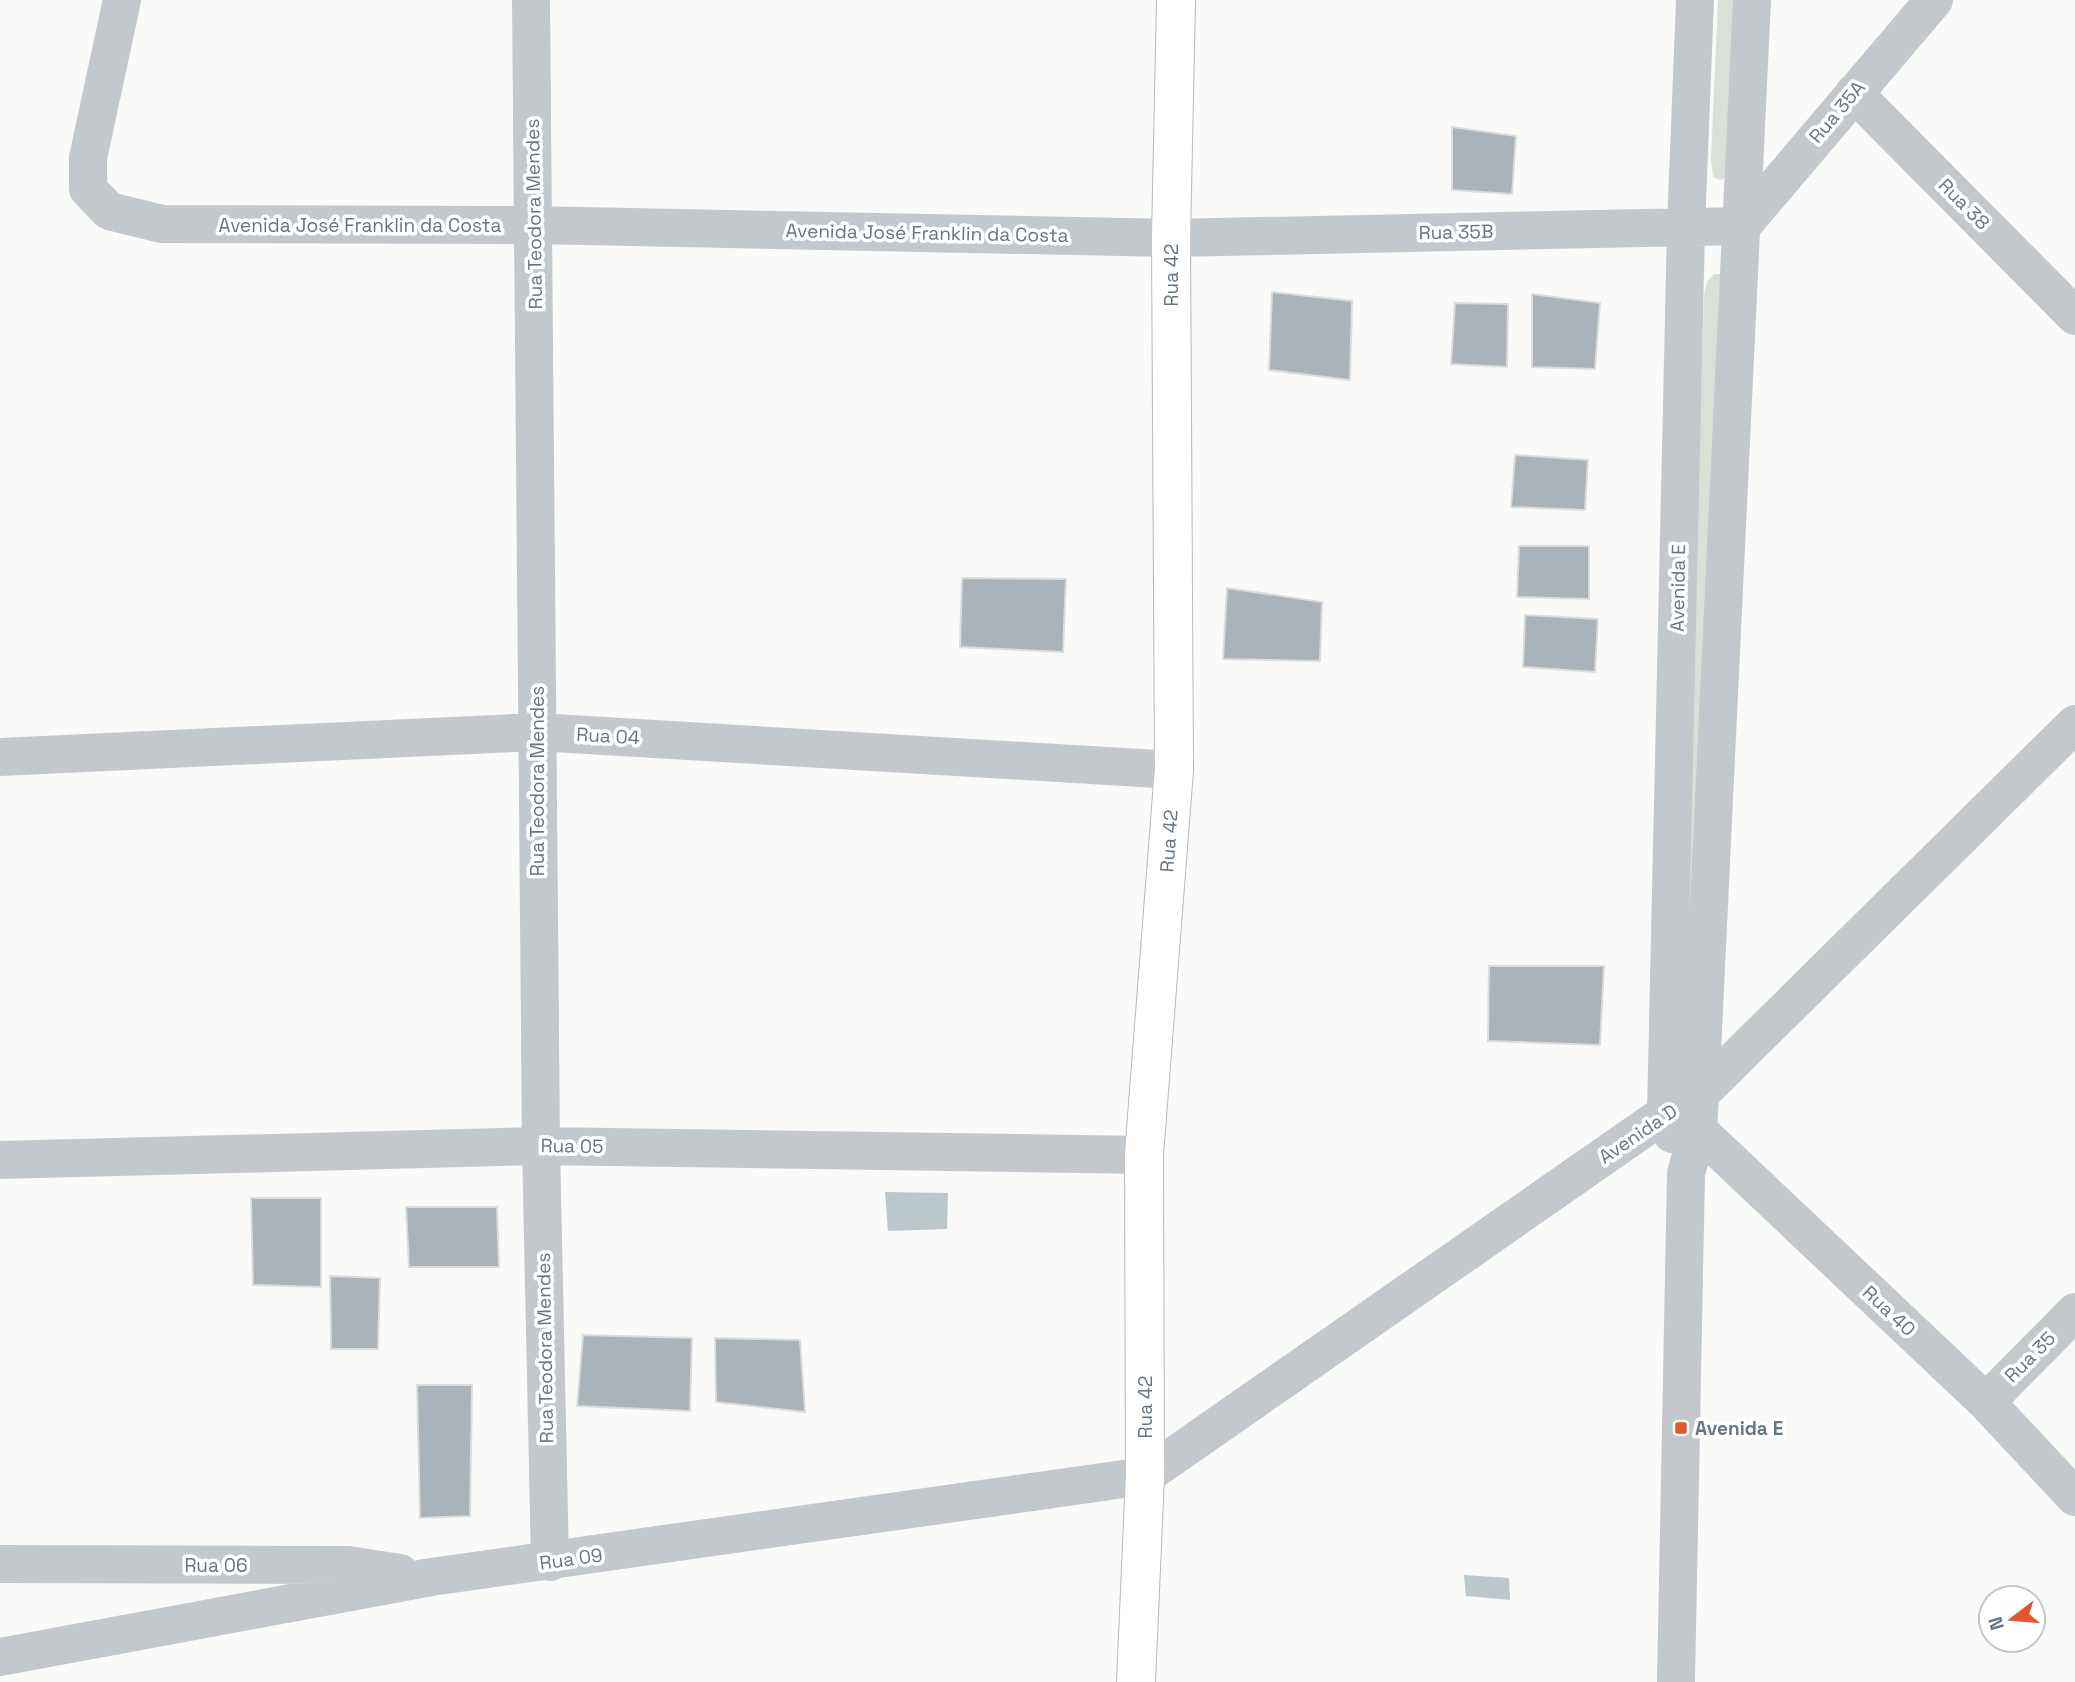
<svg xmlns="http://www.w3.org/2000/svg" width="2075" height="1682" viewBox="0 0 2075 1682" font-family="'Space Grotesk',sans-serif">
<rect width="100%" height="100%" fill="#fafaf8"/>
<path fill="#dadfd7" d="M1718,0H1738L1729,176L1720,180L1713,177L1711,159Z
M1714,274H1720L1704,819L1680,1048L1704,296L1707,281Z"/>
<path fill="#bbc7cb" d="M885,1192L948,1193L947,1229L888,1231Z
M1464,1575L1509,1578L1510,1600L1466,1596Z"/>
<path fill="#aab3b9" stroke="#dcdcda" stroke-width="2" d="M1452,127L1516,136L1512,194L1452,190Z
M1272,292L1352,301L1350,380L1269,370Z
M1532,294L1600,303L1595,369L1532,367Z
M1455,303L1508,304L1507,367L1451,364Z
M1515,455L1588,460L1585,510L1511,507Z
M1519,546H1589V599L1517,597Z
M962,578L1066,579L1063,652L960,647Z
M1227,588L1322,602L1320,661L1223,659Z
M1525,615L1598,619L1595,672L1523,667Z
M1489,966H1604L1600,1045L1488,1041Z
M251,1198H321V1287L253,1285Z
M406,1207H497L499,1267H409Z
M330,1276L380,1278L378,1349H331Z
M583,1335L692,1338L690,1411L577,1406Z
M715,1338L800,1340L805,1412L716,1402Z
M417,1385H472L470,1516L420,1518Z"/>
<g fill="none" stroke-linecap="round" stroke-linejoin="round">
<defs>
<path id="secondary" d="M1136,1682L1145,1476L1144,1155L1174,770L1171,238L1176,0"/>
</defs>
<use href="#secondary" stroke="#b3babf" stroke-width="40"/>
<path stroke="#c3c8cc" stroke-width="38" d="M122,0L88,158V189L109,211L162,224L534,225L1171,238L1742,226L1934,0
M531,0L541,1146L550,1562
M1854,93L2075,316
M0,757L537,732L1174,770
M1698,1130L1986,1402L2075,1497
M1672,1134L1666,1113L1686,227L1695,0
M0,1160L541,1146L1144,1155
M1986,1402L2075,1312
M0,1564L348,1565L400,1573
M0,1657L431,1577L1145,1476L1666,1113L1700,1094L2075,724
M1676,1682L1686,1173L1698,1130L1700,1094L1752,0"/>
<use href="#secondary" stroke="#fff" stroke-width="38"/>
</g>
<rect fill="#e4572e" stroke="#fff" stroke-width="2.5" x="1674" y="1421" width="14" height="14" rx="3.5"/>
<g text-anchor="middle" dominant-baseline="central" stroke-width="7" stroke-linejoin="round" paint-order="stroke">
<g font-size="19" fill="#657683" stroke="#fff">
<text transform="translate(1837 112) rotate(-50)">Rua 35A</text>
<text transform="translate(1964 204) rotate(45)">Rua 38</text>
<text transform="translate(534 214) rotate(-91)">Rua Teodora Mendes</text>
<text x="360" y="225">Avenida José Franklin da Costa</text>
<text transform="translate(1456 232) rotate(-1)">Rua 35B</text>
<text transform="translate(927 233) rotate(1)">Avenida José Franklin da Costa</text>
<text transform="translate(1171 275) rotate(-90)">Rua 42</text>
<text transform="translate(1678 588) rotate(-89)">Avenida E</text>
<text transform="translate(608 736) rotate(3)">Rua 04</text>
<text transform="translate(537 781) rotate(-90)">Rua Teodora Mendes</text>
<text transform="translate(1169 841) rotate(-86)">Rua 42</text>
<text transform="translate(1638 1134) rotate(-34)">Avenida D</text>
<text transform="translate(572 1146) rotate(1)">Rua 05</text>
<text transform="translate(1889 1311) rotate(43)">Rua 40</text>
<text transform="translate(545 1348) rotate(-91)">Rua Teodora Mendes</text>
<text transform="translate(2030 1357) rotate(-45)">Rua 35</text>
<text transform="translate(1145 1407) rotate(-90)">Rua 42</text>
<text transform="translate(571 1559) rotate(-8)">Rua 09</text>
<text x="216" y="1565">Rua 06</text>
</g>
<g font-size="19" font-weight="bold" fill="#657683" stroke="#fff" text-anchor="start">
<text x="1695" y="1428">Avenida E</text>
</g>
</g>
<g transform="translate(2012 1619) rotate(254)"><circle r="33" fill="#ffffff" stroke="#c1c8cd" stroke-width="2"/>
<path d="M0-5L12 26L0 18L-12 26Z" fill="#e4572e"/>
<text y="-10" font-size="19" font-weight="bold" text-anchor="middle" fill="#657683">N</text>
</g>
</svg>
